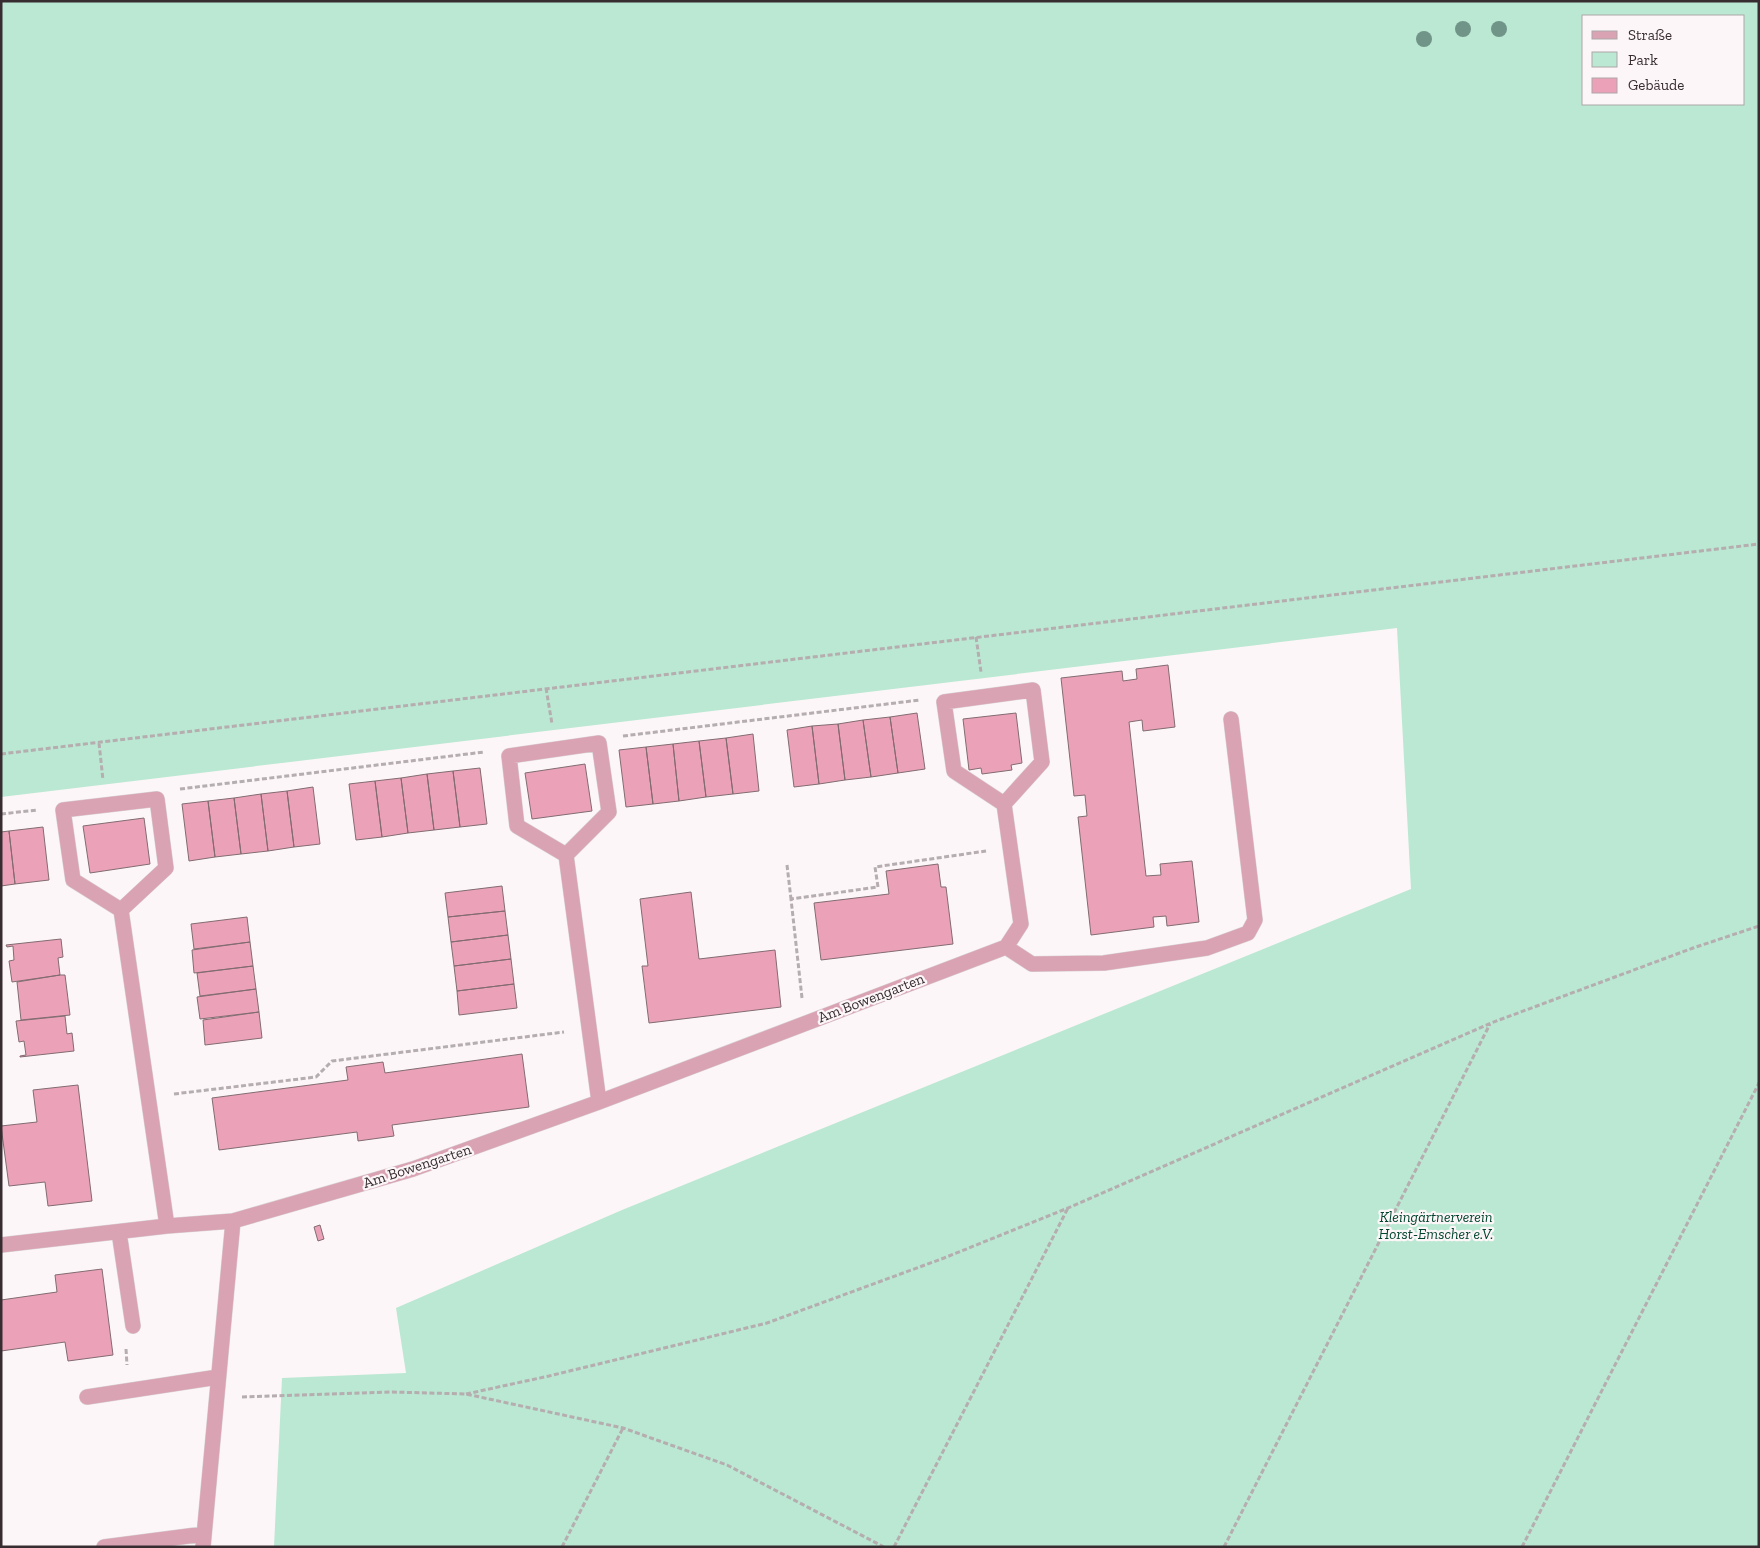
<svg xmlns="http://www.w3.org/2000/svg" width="1760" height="1548" viewBox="0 0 1760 1548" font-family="'Zilla Slab',serif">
<rect width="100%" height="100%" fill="#fcf6f8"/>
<path fill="#bae8d2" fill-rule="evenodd" d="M1,1H1759V1547H274L282,1378L406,1373L396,1308L622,1210L1411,889L1397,628L1,797ZM1584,16H1744V104H1584Z"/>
<path fill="#eba2b9" stroke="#826b71" d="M1168,665L1175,727L1143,731L1142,720L1129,722L1146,876L1161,875L1160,864L1192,861L1199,922L1167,926L1166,916L1153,917L1154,927L1091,935L1078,817L1087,816L1085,795L1074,796L1061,678L1122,671L1123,681L1137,679L1136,669Z
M917,713L925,769L898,773L890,717Z
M1016,713L1022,763L1011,765L1012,770L982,774L981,768L969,770L963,719Z
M890,717L898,773L871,777L863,720Z
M863,720L871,777L845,780L838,724Z
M838,724L845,780L819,784L812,726Z
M812,726L819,784L794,787L787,730Z
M753,734L759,791L733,794L726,738Z
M726,738L733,794L706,797L699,741Z
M699,741L706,797L679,801L673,744Z
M673,744L679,801L653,804L646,747Z
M646,747L653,804L626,807L619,750Z
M585,764L592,811L532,819L525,773Z
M480,768L487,824L460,827L453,771Z
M453,771L460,827L434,830L427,774Z
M427,774L434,830L408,833L401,778Z
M401,778L408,833L382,837L375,781Z
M375,781L382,837L356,840L349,784Z
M313,787L320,844L294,847L287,791Z
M287,791L294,847L268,851L261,794Z
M261,794L268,851L241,854L234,798Z
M234,798L241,854L215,857L208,801Z
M208,801L215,857L189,861L182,804Z
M144,818L150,864L90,873L83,826Z
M43,827L49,880L15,884L9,831Z
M9,831L15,884L1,886V832Z
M938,864L941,887H946L953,944L821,960L814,903L889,894L886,871Z
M502,886L505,911L448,917L445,893Z
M691,892L699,959L775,950L781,1007L649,1023L642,966H648L640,899Z
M505,911L508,935L451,942L448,917Z
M247,917L250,942L194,949L191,924Z
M508,935L511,959L454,966L451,942Z
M61,939L63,957L58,958L60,975L12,982L9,961L14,960L13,946L7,947L6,945Z
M250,942L253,966L194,973L192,950Z
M511,959L514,984L457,991L454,966Z
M253,966L256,989L200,996L197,973Z
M60,975H65L70,1015L21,1020L17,982Z
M514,984L517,1008L459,1015L457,991Z
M256,989L259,1012L200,1019L197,997Z
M259,1012L262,1038L205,1045L203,1020Z
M65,1016L67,1034L72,1033L74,1051L20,1057V1056L26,1055L24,1041L19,1042L16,1021Z
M522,1054L529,1107L392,1125L394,1136L358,1141L357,1132L219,1150L212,1098L348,1080L346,1067L383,1062L385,1073Z
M78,1085L92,1201L48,1206L45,1182L9,1186L1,1126L37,1122L33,1090Z
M320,1225L324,1239L318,1241L314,1227Z
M102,1269L113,1355L68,1361L65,1342L1,1351V1300L57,1292L55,1275Z"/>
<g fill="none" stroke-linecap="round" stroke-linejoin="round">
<defs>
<path id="minor" d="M566,855L517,826L509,756L599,743L609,812L566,855L599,1102
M121,910L73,880L63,810L157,799L166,868L121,910L167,1226
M1006,947L1032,964L1104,963L1207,948L1248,933L1255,920L1231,719
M119,1232L133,1326
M1,1245L167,1226L233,1221L413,1169L599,1102L1006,947L1021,924L1004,804L1042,762L1033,690L944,702L954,771L1004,804
M87,1397L218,1377
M104,1547L204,1534
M203,1547L233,1221"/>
</defs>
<use href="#minor" stroke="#d9d2d4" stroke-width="16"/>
<path stroke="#b5adb0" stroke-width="3" stroke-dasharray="5 2.5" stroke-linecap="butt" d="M976,637L981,672
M546,688L552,724
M623,736L920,700
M99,743L103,780
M1,754L1759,544
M180,789L484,752
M1,814L37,810
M787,865L791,899
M802,998L791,899L878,887L875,867L986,851
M174,1094L316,1077L332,1061L564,1032
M126,1349L127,1365
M466,1394L549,1376L767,1323L944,1258L1068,1208L1491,1023L1693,948L1759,926
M242,1397L392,1392L466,1394L623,1428L727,1465L884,1547
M562,1547L623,1428
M894,1547L1068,1208
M1224,1547L1490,1024
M1522,1547L1759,1083"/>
<use href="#minor" stroke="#daa3b4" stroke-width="15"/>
</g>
<g fill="#719489">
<circle cx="1463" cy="29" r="8"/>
<circle cx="1499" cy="29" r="8"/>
<circle cx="1424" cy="39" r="8"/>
</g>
<g text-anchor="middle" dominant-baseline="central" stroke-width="4.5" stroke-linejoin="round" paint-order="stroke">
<g font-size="15" fill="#372d30" stroke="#fcf6f8">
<text transform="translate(871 998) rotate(-21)">Am Bowengarten</text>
<text transform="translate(417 1166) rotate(-18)">Am Bowengarten</text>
</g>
<g font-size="15" font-style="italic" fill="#00442e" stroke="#fcf6f8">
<text x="1436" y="1217">Kleingärtnerverein<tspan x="1436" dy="17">Horst-Emscher e.V.</tspan></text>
</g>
</g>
<rect width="1760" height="1548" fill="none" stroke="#372d30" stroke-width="5"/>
<rect x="1582" y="15" width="162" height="90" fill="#fcf6f8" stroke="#ada6a8"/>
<rect x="1592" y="31" width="25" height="8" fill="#daa3b4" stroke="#ada6a8"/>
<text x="1628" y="40" font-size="15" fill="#372d30">Straße</text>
<rect x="1592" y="52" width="25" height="15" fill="#bae8d2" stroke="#ada6a8"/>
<text x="1628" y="65" font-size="15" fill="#372d30">Park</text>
<rect x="1592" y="78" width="25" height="15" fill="#eba2b9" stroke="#ada6a8"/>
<text x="1628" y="90" font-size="15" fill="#372d30">Gebäude</text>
</svg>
